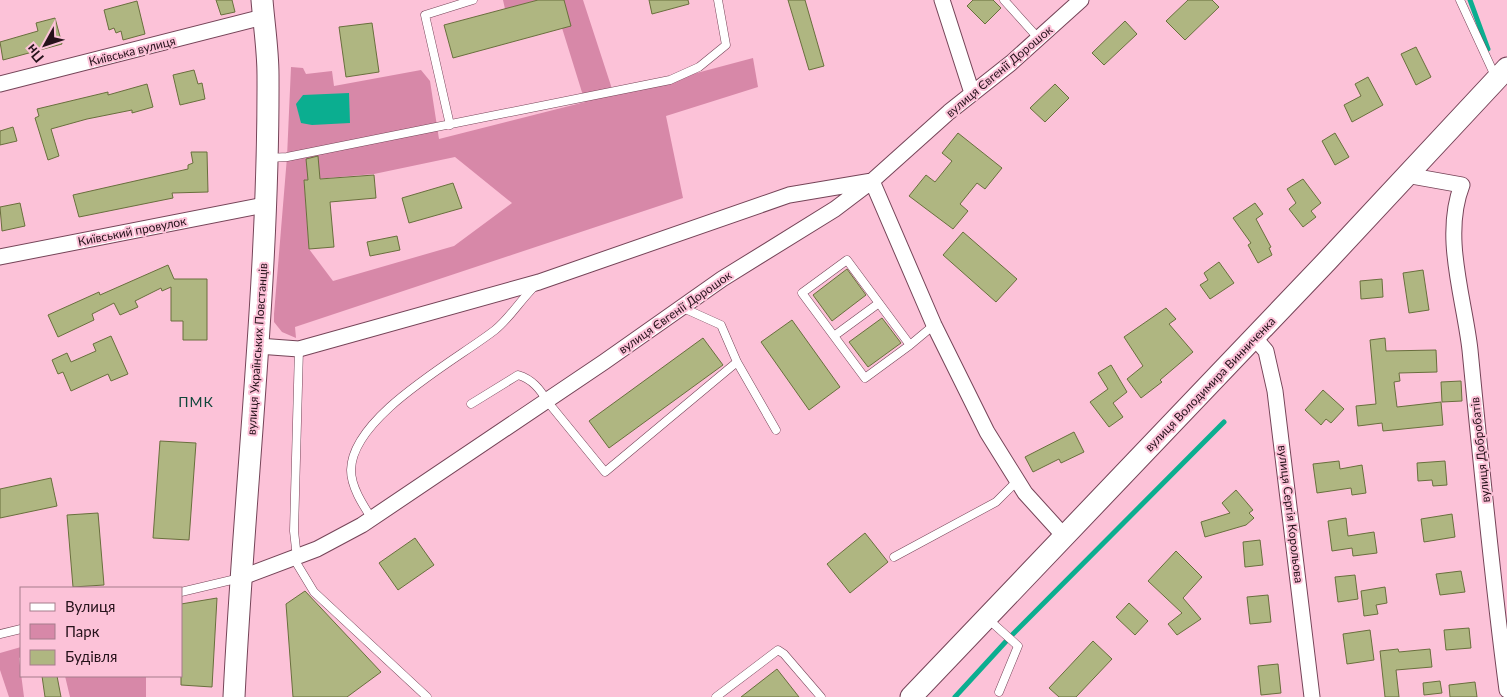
<svg xmlns="http://www.w3.org/2000/svg" width="1507" height="697" viewBox="0 0 1507 697" font-family="Lato,sans-serif">
<rect width="100%" height="100%" fill="#fcc2d8"/>
<path fill="#d788a8" fill-rule="evenodd" d="M503,0H538L505,9Z
M564,0H583L614,95L753,58L758,87L666,116L683,198L295,327L296,338L282,332L274,322V314L287,157L291,67L303,68L306,74L332,71L334,86L421,70L430,81L439,139L585,102L562,28ZM455,157L512,203L454,246L333,281L309,249L304,180L374,174Z
M21,647V657L19,658L24,697H9L0,670V653Z
M65,676H146V697H70Z"/>
<path fill="#0bae90" d="M349,93L350,123L312,125L301,123L296,104L303,95Z"/>
<g fill="none" stroke-linecap="round" stroke-linejoin="round">
<path stroke="#0bae90" stroke-width="5" d="M1470,0L1488,49
M955,697L1010,637L1224,422"/>
</g>
<path fill="#afb681" stroke="#696f3d" d="M216,0H232L235,12L221,15Z
M538,0H564L571,26L453,58L444,25Z
M649,0H688L689,4L652,14Z
M788,0H805L824,66L809,70Z
M973,0H993L1001,8L985,24L967,6Z
M1188,0H1212L1219,7L1185,40L1166,21Z
M137,1L145,34L123,40L121,31L116,33L114,28L109,30L104,10Z
M55,18L62,44L3,60L0,42L38,31L36,23Z
M1125,21L1137,34L1104,65L1092,53Z
M372,23L379,72L346,77L339,27Z
M1416,47L1431,77L1416,85L1401,54Z
M194,70L198,84L202,83L205,99L180,105L173,75Z
M1368,77L1383,105L1352,122L1344,105L1361,96L1355,84Z
M147,84L153,107L132,113V110L87,119L51,129L59,156L48,160L35,118L39,116L37,109L108,92V95Z
M1055,84L1069,98L1045,122L1030,108Z
M13,127L17,141L0,145V131Z
M958,133L1002,168L985,189L977,183L960,204L968,211L953,229L909,196L926,175L935,182L952,161L942,153Z
M1335,133L1349,157L1335,165L1322,141Z
M191,152H207L208,192L172,193L173,198L79,217L73,195L188,169V165L193,163Z
M318,156L320,179L374,175L376,198L330,202L334,247L309,249L304,180H308L306,159Z
M1303,179L1321,203L1311,211L1316,217L1303,227L1289,209L1296,203L1287,189Z
M453,183L462,208L409,223L402,198Z
M20,203L25,226L2,231L0,207Z
M1255,203L1263,214L1256,219L1271,247L1269,248L1272,255L1258,263L1248,245L1251,243L1233,218Z
M963,232L1017,279L996,302L943,255Z
M397,236L400,250L370,256L367,242Z
M1219,262L1234,283L1210,299L1200,285L1208,280L1204,273Z
M168,265L174,279H207V340H183V321H171V287L162,291L161,288L135,301L138,307L120,315L114,303L92,314L94,320L58,337L48,315L99,292L100,295Z
M847,269L866,295L832,321L813,295Z
M1423,270L1429,310L1409,313L1403,273Z
M1382,279L1383,297L1361,299L1360,281Z
M1166,308L1176,319L1169,324L1193,352L1160,380L1162,382L1141,398L1127,379L1143,366L1124,337Z
M882,318L901,343L868,367L849,342Z
M792,320L840,387L809,410L761,342Z
M111,336L128,374L111,381L108,374L71,391L63,372L58,374L52,360L67,353L71,362L96,351L93,344Z
M703,338L723,365L609,448L589,421Z
M1385,338L1386,351L1436,350L1437,372L1399,373L1400,381L1394,382L1397,407L1441,402L1443,425L1383,431L1382,423L1358,426L1356,406L1376,404L1370,340Z
M1111,365L1127,392L1113,403L1123,417L1109,427L1090,402L1108,389L1098,373Z
M1461,381L1462,401L1442,402L1441,382Z
M1323,390L1344,409L1331,423L1326,419L1321,425L1305,410Z
M1074,432L1084,452L1061,463L1059,459L1033,472L1025,457Z
M160,441L196,443L189,540L153,538Z
M1339,461L1340,469L1362,465L1366,493L1352,495L1351,488L1317,493L1313,464Z
M1445,461L1447,485L1433,486L1432,480L1418,481L1417,463Z
M51,478L57,506L0,518V489Z
M1236,490L1253,510L1249,513L1254,518L1246,525L1205,537L1201,522L1230,513L1222,503Z
M98,513L104,585L73,587L67,515Z
M1452,514L1455,537L1424,542L1421,519Z
M1346,518L1348,536L1374,532L1377,553L1353,556L1352,548L1332,551L1328,521Z
M865,533L888,562L850,593L827,564Z
M415,538L434,565L398,590L379,563Z
M1260,540L1263,565L1245,567L1243,542Z
M1176,551L1202,577L1183,598L1201,619L1177,635L1168,624L1182,613L1148,581Z
M1461,571L1465,592L1440,595L1436,574Z
M1355,575L1358,599L1338,602L1335,577Z
M1385,587L1387,603L1376,605L1378,614L1364,616L1361,591Z
M305,591L381,672L347,697H293L286,604Z
M1268,595L1271,622L1250,624L1247,597Z
M217,598L212,687L181,685V604Z
M1129,603L1148,621L1135,635L1116,617Z
M1469,628L1471,648L1446,650L1444,630Z
M1370,630L1374,660L1347,664L1343,634Z
M1093,641L1112,659L1076,697H1059L1049,688Z
M1398,649L1399,652L1430,649L1432,667L1396,670L1399,697H1385L1380,651Z
M1278,664L1281,693L1261,695L1258,666Z
M777,669L799,697H741Z
M42,676H57L61,697H45Z
M1440,681L1442,693L1424,695L1423,683Z
M1475,682L1477,697H1450L1449,685Z"/>
<g fill="none" stroke-linecap="round" stroke-linejoin="round">
<defs>
<path id="lane" d="M1004,0L1039,39
M1460,0L1496,78
M450,125L425,15L473,0
M268,158L287,157L670,80L699,67L726,45L718,0
M681,307L721,325L737,362L776,430
M834,336L879,303
M910,345L865,378L802,293L847,260L910,345L934,325
M471,404L518,375C532,379 540,389 547,401L605,472L737,362
M372,519C363,505 351,487 351,470C352,416 455,361 495,330C510,318 521,299 536,285
M894,557L996,502L1017,481
M297,558L294,531L299,349
M294,559L314,592L427,697
M181,592L240,578
M988,619L1018,646L999,692
M0,634L21,629
M716,697L778,650L784,654L821,697"/>
<path id="street" d="M942,0L972,93
M0,84L263,17
M1406,175L1462,185C1442,236 1464,297 1470,350C1481,463 1492,577 1507,690
M0,257L264,205
M1254,337L1266,351L1275,391L1312,697
M258,346L299,349L539,282L789,195L872,181L934,325L987,432L1025,493L1064,536
M240,578L317,549L362,525L604,362L722,279L835,209L872,181L949,112L1011,63L1081,0"/>
<path id="secondary" d="M234,697C244,490 269,283 268,75C268,50 264,25 262,0
M911,697L1327,261L1507,68"/>
</defs>
<use href="#lane" stroke="#754458" stroke-width="9"/>
<use href="#street" stroke="#754458" stroke-width="17"/>
<use href="#secondary" stroke="#754458" stroke-width="23"/>
<use href="#lane" stroke="#fff" stroke-width="8"/>
<use href="#street" stroke="#fff" stroke-width="15"/>
<use href="#secondary" stroke="#fff" stroke-width="21"/>
</g>
<g text-anchor="middle" dominant-baseline="central" stroke-width="4" stroke-linejoin="round" paint-order="stroke">
<g font-size="12" fill="#26121b" stroke="#fcc2d8">
<text transform="translate(132 51) rotate(-14)">Київська вулиця</text>
<text transform="translate(999 71) rotate(-40)">вулиця Євгенії Дорошок</text>
<text transform="translate(132 231) rotate(-11)">Київський провулок</text>
<text transform="translate(675 312) rotate(-35)">вулиця Євгенії Дорошок</text>
<text transform="translate(257 349) rotate(-86)">вулиця Українських Повстанців</text>
<text transform="translate(1210 384) rotate(-46)">вулиця Володимира Винниченка</text>
<text transform="translate(1480 450) rotate(-96)">вулиця Добробатів</text>
<text transform="translate(1291 514) rotate(83)">вулиця Сергія Корольова</text>
</g>
<g font-size="14" letter-spacing="1" fill="#0f463a" stroke="#fcc2d8">
<text x="196" y="401">ПМК</text>
</g>
</g>
<rect x="20" y="587" width="162" height="90" fill="#fcc2d8" stroke="#a67c8c"/>
<rect x="30" y="603" width="25" height="8" fill="#ffffff" stroke="#a67c8c"/>
<text x="65" y="612" font-size="15" fill="#26121b">Вулиця</text>
<rect x="30" y="624" width="25" height="15" fill="#d788a8" stroke="#a67c8c"/>
<text x="65" y="637" font-size="15" fill="#26121b">Парк</text>
<rect x="30" y="650" width="25" height="15" fill="#afb681" stroke="#a67c8c"/>
<text x="65" y="662" font-size="15" fill="#26121b">Будівля</text>
<g transform="translate(45 45) rotate(230)" stroke="#fcc2d8" stroke-width="4" paint-order="stroke">
<path d="M0-4L9 19L0 12L-9 19Z" fill="#26121b"/>
<text y="-8" font-size="14" font-weight="bold" text-anchor="middle" fill="#26121b">Пн</text>
</g>
</svg>
